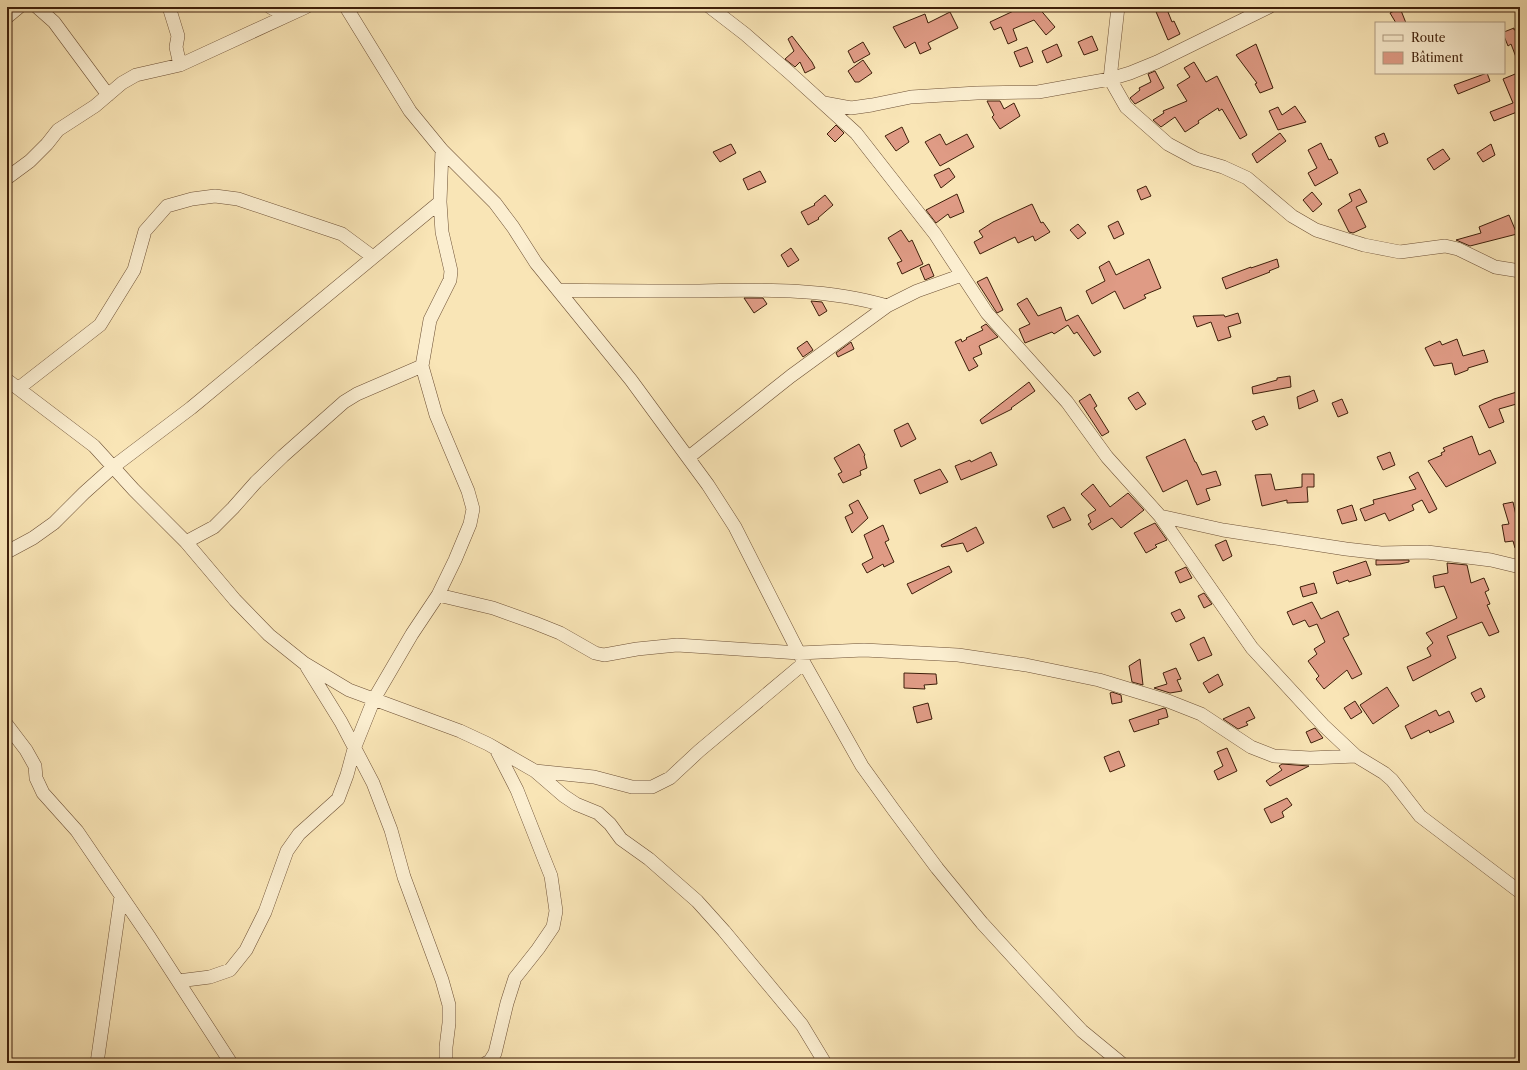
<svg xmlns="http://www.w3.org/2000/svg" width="1527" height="1070" viewBox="0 0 1527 1070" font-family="'Libre Caslon Text',serif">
<rect width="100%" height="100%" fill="#f9e5b6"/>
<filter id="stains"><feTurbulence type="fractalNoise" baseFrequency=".005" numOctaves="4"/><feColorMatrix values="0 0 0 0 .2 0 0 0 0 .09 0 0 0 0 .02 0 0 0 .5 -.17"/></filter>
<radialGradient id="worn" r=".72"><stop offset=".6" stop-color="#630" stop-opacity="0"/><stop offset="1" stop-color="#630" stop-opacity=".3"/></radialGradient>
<path fill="#df9b85" stroke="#3e1f0a" d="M1022,7H1038L1055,27L1046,35L1034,20L1013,29L1017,40L1008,44L1001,27L994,30L990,22Z
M1154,7H1166L1172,22L1174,21L1180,34L1168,40Z
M1400,8L1406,23H1396L1390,13Z
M950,12L958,28L928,43L931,49L920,54L915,42L905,48L893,27L925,14L928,23Z
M1514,28V30L1520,28L1519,65L1511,44L1508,46L1504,36V32Z
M792,36L812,62L815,68L805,73L800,62L795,67L785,59L794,51L788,39Z
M1092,36L1098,50L1084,55L1078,42Z
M863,42L870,54L854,63L848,51Z
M1057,44L1062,56L1047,63L1042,51Z
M1256,44L1273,88L1260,93L1255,84L1257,83L1236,55Z
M1027,47L1033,62L1020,67L1014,52Z
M863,60L872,73L859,82H855L848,71Z
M1194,62L1206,82L1217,76L1247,135L1240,139L1222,109L1219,111L1218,108L1198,121L1199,123L1185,132L1175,117L1161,127L1153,120L1164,113L1163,111L1187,101L1177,85L1190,77L1184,68Z
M1155,71L1164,88L1135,104L1130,98L1140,90L1139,88L1151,82L1148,74Z
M1520,72V119L1517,112L1494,121L1490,112L1513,103L1503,79Z
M1487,73L1490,81L1458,94L1454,85Z
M987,101H1000L1004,109L1014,103L1020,116L1000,129L992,117L994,115Z
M1295,106L1306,122L1278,130L1269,111L1278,107L1282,115Z
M836,125L844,133L835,142L827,134Z
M902,127L909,142L896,151L885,136Z
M1280,133L1286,141L1257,163L1252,154Z
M1384,133L1388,143L1379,147L1375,137Z
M940,134L946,145L967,134L974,147L940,166L925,142Z
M1321,143L1329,160L1331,159L1338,173L1315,186L1308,173L1317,168L1308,150Z
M731,144L736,153L720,162L713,152Z
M1491,144L1495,155L1483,162L1477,153Z
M1443,149L1450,159L1434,170L1427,159Z
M949,168L955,177L941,188L934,175Z
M760,171L766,182L748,190L743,179Z
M1146,186L1151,196L1141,200L1137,190Z
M1360,189L1367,202L1356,207L1366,227L1353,233L1349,232L1338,210L1352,201L1349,194Z
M1312,192L1322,204L1313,212L1303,200Z
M957,194L964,212L950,218L948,214L936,223L926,210Z
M825,195L833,205L818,218L819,219L808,225L801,212L815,205L814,204Z
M1032,204L1041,223L1043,222L1050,232L1035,241L1033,236L1018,243L1015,237L980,254L974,242L983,237L979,231L993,222Z
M1509,215L1517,234L1470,246L1456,240L1481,233L1479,227Z
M1118,221L1124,234L1114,239L1108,226Z
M1078,224L1086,233L1078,239L1070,230Z
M901,230L909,242L912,240L923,264L902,274L897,263L902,261L888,238Z
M791,248L799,260L788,267L781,255Z
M1149,259L1161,288L1144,295L1146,298L1124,309L1115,291L1092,304L1086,291L1105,281L1099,267L1109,261L1116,275Z
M1277,259L1279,267L1269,271L1270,272L1226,289L1222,278L1251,267V268Z
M929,264L934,276L925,280L920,268Z
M987,277L1003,310L997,313L977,282Z
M744,298H763L767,304L754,313Z
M1027,298L1038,316L1061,307L1066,321L1078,315L1101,352L1094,356L1077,332L1074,334L1068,325L1054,334L1052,332L1025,343L1019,329L1030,324L1017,304Z
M811,301L822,302L827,311L819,316Z
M1238,313L1241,323L1228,327L1231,337L1218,341L1211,322L1197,327L1193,316L1224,315L1225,317Z
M986,324L998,337L979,346L982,354L973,358L978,366L969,371L955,342L961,339L962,342L967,339L966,338L983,330L981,327Z
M1457,339L1463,356L1484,350L1488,362L1468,368V370L1455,375L1452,363L1434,366L1425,348L1440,341L1442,345Z
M807,341L813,350L803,357L797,348Z
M851,342L854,349L838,357L836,353Z
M1290,376L1291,387L1253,394L1252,387L1277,380V378Z
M1029,382L1035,391L1011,408L1012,409L982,424L980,420Z
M1314,390L1318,401L1299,409L1297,397Z
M1520,391V403L1499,409L1504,422L1489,428L1479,406L1494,399Z
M1138,392L1146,404L1136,410L1128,398Z
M1090,394L1097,406L1094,408L1109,432L1102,436L1079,401Z
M1342,399L1348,413L1338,417L1332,403Z
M1264,416L1268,425L1256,430L1252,421Z
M908,423L916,439L901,447L894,430Z
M1472,436L1479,455L1490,450L1496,463L1446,487L1428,461L1442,455L1441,453L1445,451L1443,448Z
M1185,439L1195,462H1196L1202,475L1216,471L1221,485L1206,489L1210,500L1197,505L1187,480L1163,492L1146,457Z
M859,444L865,455L864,456L867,468L860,471L861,475L843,483L838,474L842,472L834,458Z
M991,452L997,465L961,480L955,466L970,460L971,462Z
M1390,452L1395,465L1383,470L1377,457Z
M940,469L948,482L920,494L914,480Z
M1418,472L1437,509L1429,513L1422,500L1412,505L1414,510L1389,521L1385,513L1365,521L1360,509L1374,504L1373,500L1416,489L1409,477Z
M1271,474L1275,490L1302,487V474H1314V487H1307L1308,502L1287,503V500L1262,506L1255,475Z
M1093,484L1110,507L1128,493L1144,510L1121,528L1112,518L1092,530L1088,524L1091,522L1088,515L1096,510L1081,494Z
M858,500L868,518L852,533L845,517L853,513L849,505Z
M1513,502L1520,533V547L1515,548L1513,541L1505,542L1502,525L1509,524L1503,504Z
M1352,505L1357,520L1342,524L1337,510Z
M1064,507L1071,520L1053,528L1047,516Z
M1155,523L1167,540L1155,545L1157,547L1146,553L1134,533Z
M883,525L889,540L885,542L894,562L884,567L883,564L867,573L862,564L873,558L864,535Z
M976,527L984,543L967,552L963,543L942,547L941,545Z
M1226,540L1232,556L1223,561L1215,545Z
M1376,560H1409V562L1400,564L1376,565Z
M1366,561L1371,575L1349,582L1348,580L1337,584L1333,572Z
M1447,563L1467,565L1471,583L1484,578L1489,590L1485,592L1490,604L1487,605L1499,632L1489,636L1482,622L1447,636L1456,658L1413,681L1407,667L1431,656L1427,648L1433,643L1426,633L1457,618L1444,586L1435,588L1433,576L1448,573Z
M949,566L952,572L912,594L907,584Z
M1186,567L1192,578L1180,583L1175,572Z
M1314,583L1317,593L1303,597L1300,587Z
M1204,593L1212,604L1204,608L1198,596Z
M1312,602L1321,619L1338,611L1349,635L1343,638L1362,674L1352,679L1347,670L1324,689L1316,679L1319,676L1308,661L1317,654L1314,649L1325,642L1317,624L1309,627L1305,620L1293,625L1287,612Z
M1180,609L1185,618L1176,622L1171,613Z
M1204,637L1212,655L1198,661L1190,644Z
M1140,659L1143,685L1132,682L1129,666Z
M1176,668L1181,679L1177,680L1182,691L1170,693L1154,688L1167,684L1163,673Z
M904,673L936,674L937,684L924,685L925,689L904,688Z
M1218,674L1223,685L1209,693L1203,683Z
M1387,687L1399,706L1373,724L1360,705Z
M1481,688L1485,697L1476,702L1471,693Z
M1112,692L1121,695L1122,702L1112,704L1110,693Z
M1355,701L1362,712L1351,719L1344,708Z
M928,703L932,719L917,723L913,707Z
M1249,707L1255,718L1246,722L1248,725L1238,729L1223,719Z
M1164,708L1166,709L1168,717L1158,720L1159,724L1134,732L1129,720Z
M1436,710L1439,716L1449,711L1454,722L1430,733L1429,730L1411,739L1405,726Z
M1315,728L1323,738L1311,743L1306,732Z
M1227,748L1237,771L1218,780L1214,771L1223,766L1217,752Z
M1119,751L1125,766L1110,772L1104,757Z
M1282,764L1309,766L1270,786L1266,781L1282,770L1279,766Z
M1287,798L1292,805L1282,812L1284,817L1271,823L1264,809Z"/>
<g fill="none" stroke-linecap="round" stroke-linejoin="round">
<defs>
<path id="street" d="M37,7L54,22L108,95
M169,7L178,36L176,47L180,65
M270,7L286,16
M346,7L410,111L442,150L495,203L513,227L536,263L631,380L708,485L735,527L804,663L862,766L893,809L937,868L982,923L1034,980L1082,1031L1121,1063
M710,7L745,34L791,74L856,133L935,234L987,313L1067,402L1107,457L1160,516L1252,648L1323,725L1356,756L1384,773L1392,780L1420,816L1520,892
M1118,7L1110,79L1126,107L1168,144L1196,159L1223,167L1247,178L1292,216L1316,230L1364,245L1400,252L1445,246L1458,249L1495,267L1520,271
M7,17L19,7
M824,103L851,108L872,105L911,97L977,93L1038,92L1110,79L1130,73L1157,62L1269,7
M7,178L30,161L47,144L58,130L95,106L122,83L136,75L180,65L306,7
M558,290C603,291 648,291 693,291C757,290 824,287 887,306
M7,380L94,446L134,490L186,542L235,600L269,635L304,663L349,690L460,731L488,744L535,771L594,777L632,787H652L670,778L699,751L804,663
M19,388L100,325L134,270L145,231L167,206L192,199L215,196L238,199L342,234L373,257
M689,457L791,376L887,306L917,291L962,275
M1160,516L1223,530L1346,549L1381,553L1427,552L1491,560L1520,567
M186,542L214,527L233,508L256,482L283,456L344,402L357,394L422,366
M7,552L33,538L54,523L84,493L113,467L191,408L440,202
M438,595L493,608L535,623L560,633L595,653L604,655L637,649L677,645L799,653L864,650L958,655L1026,665L1099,680L1168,701L1201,714L1251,747L1274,756L1310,758L1356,756
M307,667L341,722L373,783L391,830L404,877L442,980L449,1005V1023L446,1047V1063
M7,725L26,750L35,766L36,778L43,793L77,831L150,938L231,1063
M535,771L564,796L576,804L598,813L610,824L621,839L649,859L697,901L724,931L802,1025L825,1063
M178,981L210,977L230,970L246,950L265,912L287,851L299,834L338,799L347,775L354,749L374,699L412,634L438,595L455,560L470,524L473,509L468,491L436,415L422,366L430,320L450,280L451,271L442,232L440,202L442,150
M97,1063L121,896
M486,1063L490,1061L495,1053L507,1003L515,978L538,949L553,927L556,911L551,876L545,861L517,790L496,749"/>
</defs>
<use href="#street" stroke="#6d5035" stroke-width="14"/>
<use href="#street" stroke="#fbeed0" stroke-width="13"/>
</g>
<rect width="1527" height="1070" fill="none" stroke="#f9e5b6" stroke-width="24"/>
<rect x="8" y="8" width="1511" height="1054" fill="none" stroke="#3e1f0a" stroke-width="2"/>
<rect x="12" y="12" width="1503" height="1046" fill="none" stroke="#3e1f0a"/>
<rect x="1375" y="22" width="130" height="52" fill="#fbeed0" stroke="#af9b81"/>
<rect x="1383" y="35" width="20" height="6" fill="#fbeed0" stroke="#af9b81"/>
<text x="1411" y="42" font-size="12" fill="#3e1f0a">Route</text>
<rect x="1383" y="52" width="20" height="12" fill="#df9b85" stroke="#af9b81"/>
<text x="1411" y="62" font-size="12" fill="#3e1f0a">Bâtiment</text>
<rect width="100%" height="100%" filter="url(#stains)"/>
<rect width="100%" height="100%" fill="url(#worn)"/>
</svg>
